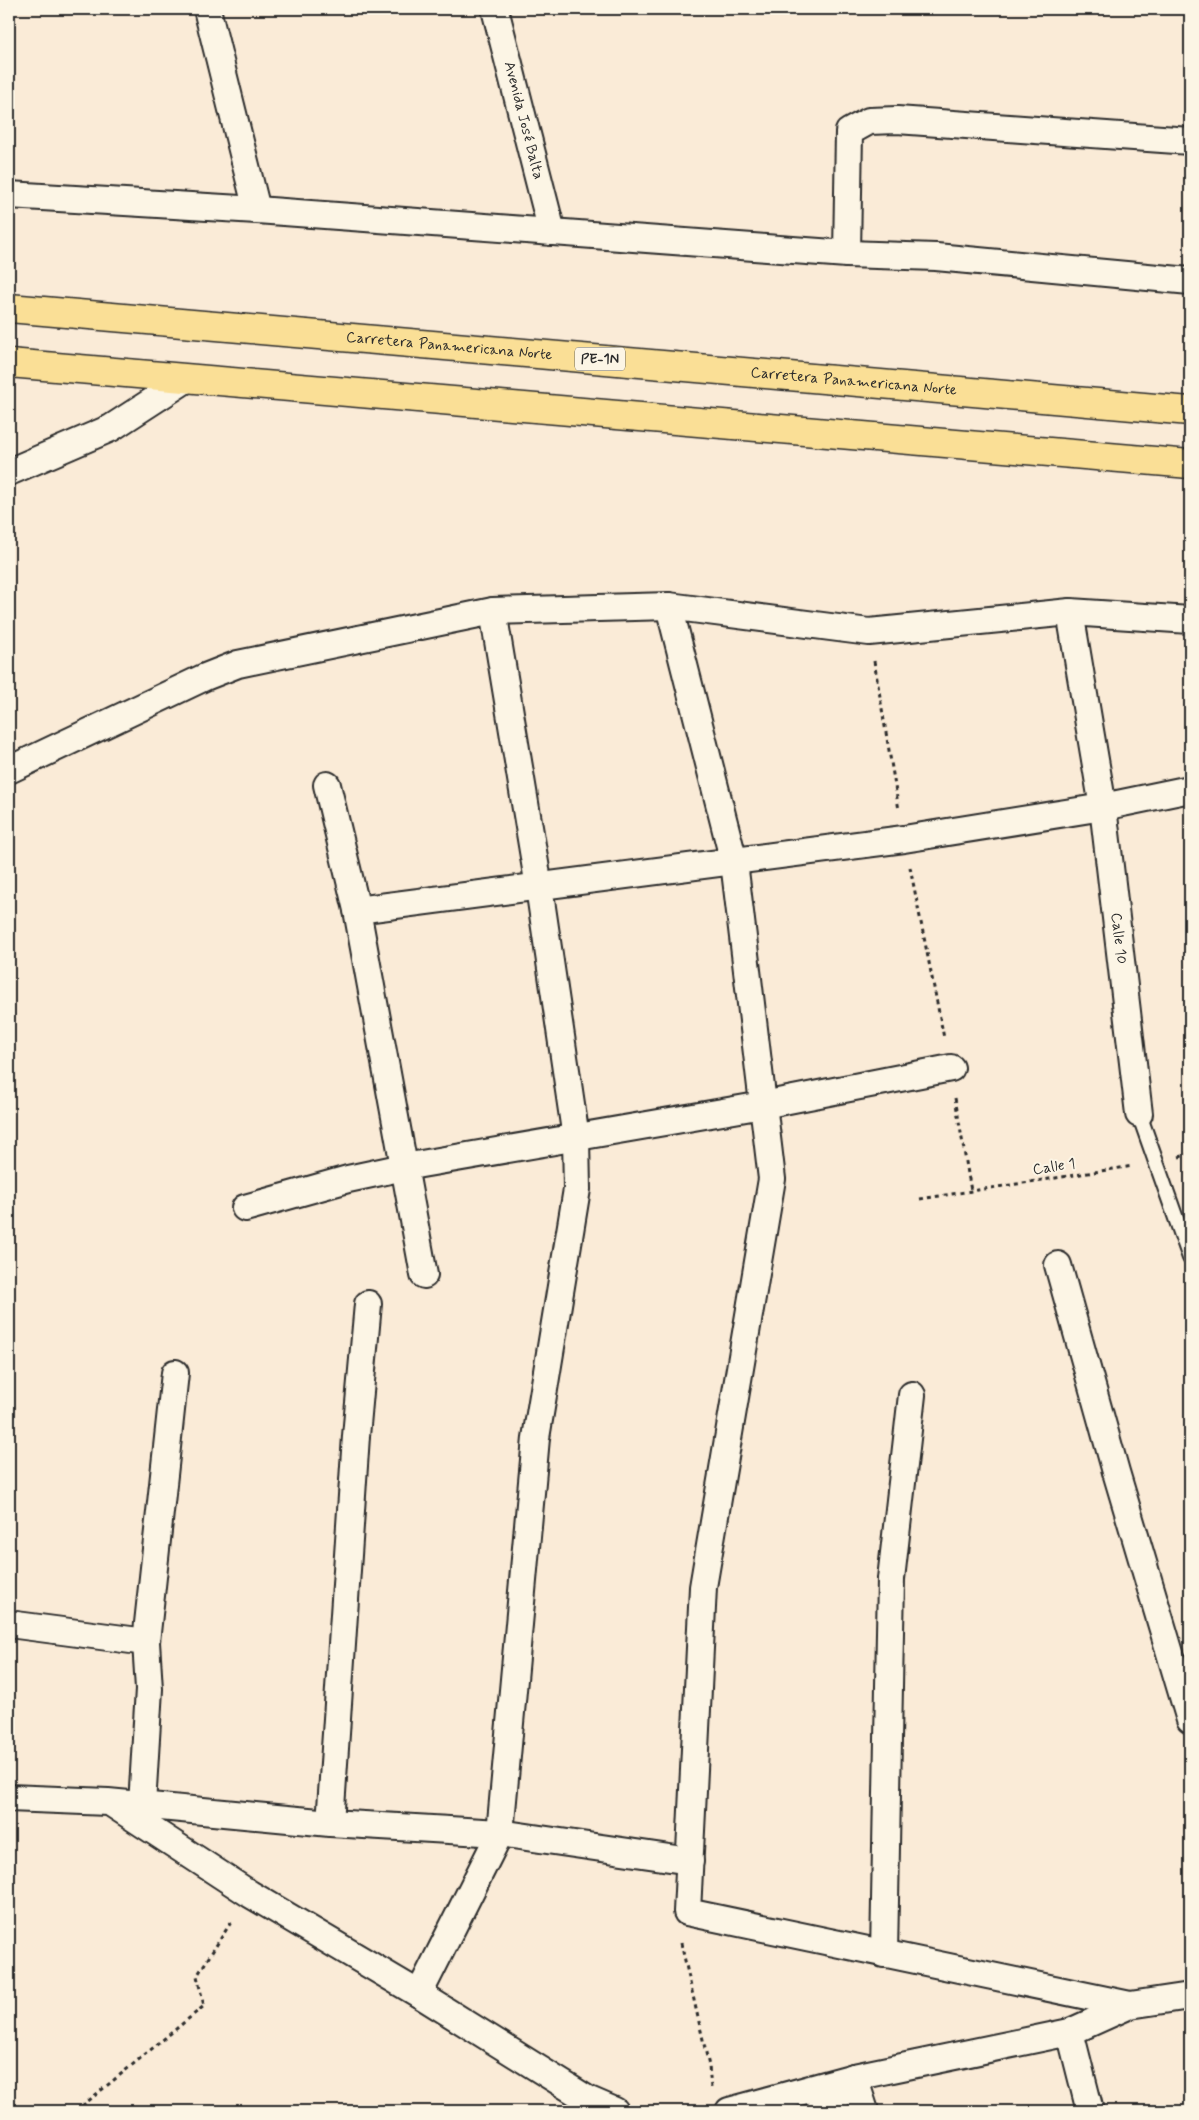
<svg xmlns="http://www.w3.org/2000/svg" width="1199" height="2120" viewBox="0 0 1199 2120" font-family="Mynerve,sans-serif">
<rect width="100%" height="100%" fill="#faebd7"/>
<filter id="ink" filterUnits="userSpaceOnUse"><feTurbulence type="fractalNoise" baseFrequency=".02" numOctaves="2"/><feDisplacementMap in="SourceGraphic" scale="10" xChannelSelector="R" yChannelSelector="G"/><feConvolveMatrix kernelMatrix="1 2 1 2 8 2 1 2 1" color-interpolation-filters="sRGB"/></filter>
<g filter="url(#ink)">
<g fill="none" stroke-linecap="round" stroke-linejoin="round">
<defs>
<path id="service" d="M1139,1114L1190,1258"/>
<g id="minor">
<path d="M207,9L257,210"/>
<path id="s1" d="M495,9L552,232"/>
<path d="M9,195L257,210L847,254L936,257L1190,281"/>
<path d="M847,254L849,132L869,121L897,120L1190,141"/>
<path d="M9,472L111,428L188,378"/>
<path d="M669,606L734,862L772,1179L703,1587L687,1912L1130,2005"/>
<path id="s2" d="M1070,612L1103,807L1139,1114"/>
<path d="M9,770L205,677L238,664L493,611L669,606L869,632L1070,612L1190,620"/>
<path d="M327,785L357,910L424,1275"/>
<path d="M357,910L904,839L1103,807L1190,789"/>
<path d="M245,1208L348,1179L404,1167L763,1105L951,1068"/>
<path d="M1058,1265L1116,1472L1190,1720"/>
<path d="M9,1624L146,1642"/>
<path d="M9,1798L108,1802L330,1823L500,1833L690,1861"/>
<path d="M111,1803L250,1894L419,1994L587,2099L615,2111"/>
<path d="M142,1805L149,1689L146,1642L175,1373"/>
<path d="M330,1823L356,1436L368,1304"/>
<path d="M884,1954L891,1579L912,1395"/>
<path d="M419,1994L500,1833L536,1438L577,1189L576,1138L539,887L493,611"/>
<path d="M1070,2032L1090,2111"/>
<path d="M854,2077L865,2111"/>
<path d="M729,2111L854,2077L1070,2032L1130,2005L1190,1996"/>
<path d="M819,2111L836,2099L854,2077"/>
</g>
<g id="trunk">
<path id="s3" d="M9,308L1190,411"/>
<path d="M9,363L1190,464"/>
</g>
</defs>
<use href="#service" stroke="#2b2b2b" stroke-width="18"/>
<use href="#minor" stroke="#2b2b2b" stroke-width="30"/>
<use href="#trunk" stroke="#2b2b2b" stroke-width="31"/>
<path stroke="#2b2b2b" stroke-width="3" stroke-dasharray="4 4" stroke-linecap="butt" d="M874,661L899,810
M910,867L944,1038
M955,1098L971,1191
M1179,1157L1190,1154
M920,1199L1133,1166
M681,1943L709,2066L711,2088
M76,2111L204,2006L197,1976L233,1919"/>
<use href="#service" stroke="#fcf5e5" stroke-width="14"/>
<use href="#minor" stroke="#fcf5e5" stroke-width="26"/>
<use href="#trunk" stroke="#fadf96" stroke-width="28"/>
</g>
</g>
<g text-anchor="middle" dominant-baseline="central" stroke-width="4" stroke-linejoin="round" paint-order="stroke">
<rect fill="#fcf5e5" stroke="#6a6863" stroke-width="1" x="575" y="347.5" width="50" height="23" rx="4"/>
<g font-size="14" font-weight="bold" fill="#2b2b2b">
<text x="600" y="359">PE-1N</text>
</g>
<g font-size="15" fill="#2b2b2b" stroke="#fcf5e5">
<text stroke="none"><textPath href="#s1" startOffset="115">Avenida José Balta</textPath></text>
<text stroke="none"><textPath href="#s3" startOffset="442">Carretera Panamericana Norte</textPath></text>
<text stroke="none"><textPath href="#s3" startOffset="848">Carretera Panamericana Norte</textPath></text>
<text stroke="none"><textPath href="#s2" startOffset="330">Calle 10</textPath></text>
<text transform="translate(1054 1167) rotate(-9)">Calle 1</text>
</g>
</g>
<rect width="1199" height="2120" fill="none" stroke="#fcf5e5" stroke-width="30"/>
<rect x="15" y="15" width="1169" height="2090" fill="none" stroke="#2b2b2b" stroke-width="2" filter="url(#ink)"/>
</svg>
